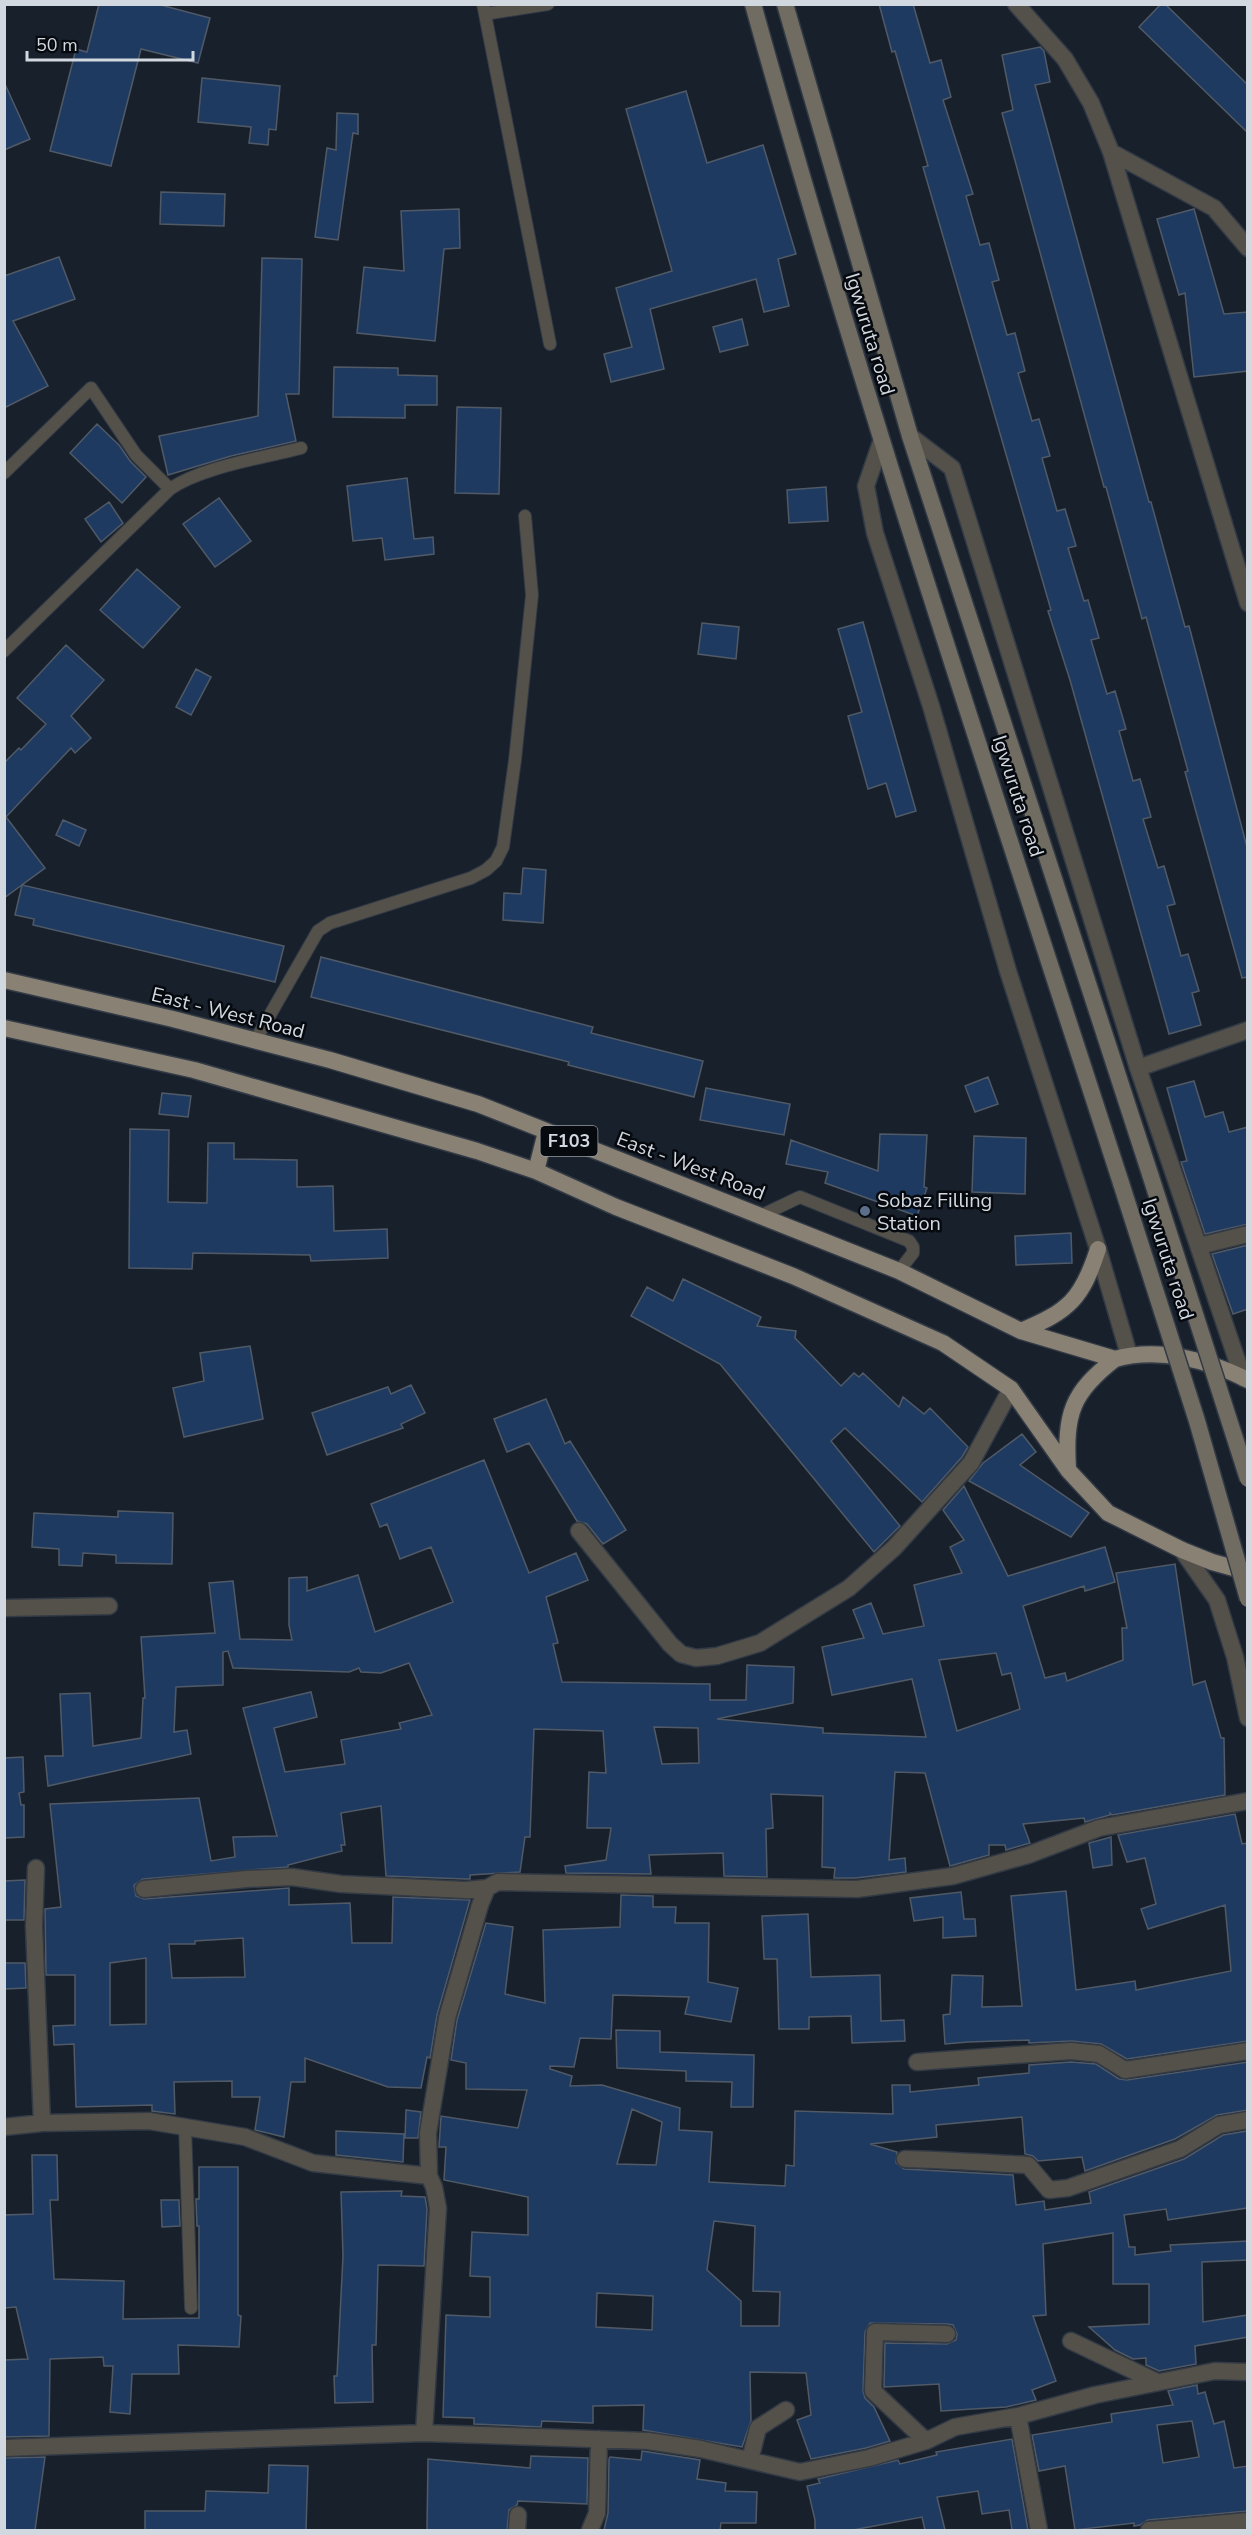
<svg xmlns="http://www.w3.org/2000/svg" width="1252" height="2535" viewBox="0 0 1252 2535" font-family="'Nunito Sans',sans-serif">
<rect width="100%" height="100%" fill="#18202c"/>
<path fill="#1f3a60" stroke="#505a67" stroke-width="1.5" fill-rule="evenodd" d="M99,4H157L210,18L198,63L141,49L111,166L50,151L76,49L87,52Z
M879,4H913L930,63L941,60L951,97L943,100L973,194L966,196L980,245L989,243L999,280L992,282L1007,335L1015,333L1025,371L1018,373L1032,421L1039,419L1050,456L1042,458L1057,511L1065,509L1076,546L1068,548L1084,601L1088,600L1099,638L1091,640L1107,694L1115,691L1126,729L1119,731L1133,781L1140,779L1151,817L1143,819L1158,868L1164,866L1175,904L1167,906L1181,956L1188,954L1199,991L1192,993L1201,1025L1169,1034L1070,680L1048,611L1051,610L923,167L928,166L895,51L892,52Z
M1161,4H1165L1248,85V133L1139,27Z
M1040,47L1044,51L1050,82L1035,85L1149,502H1151L1185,627L1189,626L1248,851V977L1242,978L1185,772L1188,771L1146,617L1142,619L1106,487H1104L1002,113L1013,110L1002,55Z
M202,78L280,86L276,130L269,129L268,145L249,143L251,127L198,122Z
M4,82L30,139L4,150Z
M686,91L707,163L763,145L796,254L778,259L789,306L764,312L756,279L650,309L664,369L611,382L604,354L632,347L616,288L672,271L626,109Z
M337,113L358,114V134L353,133L338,240L315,237L327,148L336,150Z
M161,192L225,194L224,226L160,224Z
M459,209L460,248L444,249L435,341L357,333L364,267L404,271L401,211Z
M1194,209L1224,314L1248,312V371L1194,377L1185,293L1179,295L1157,219Z
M59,257L75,299L13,321L48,386L4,408V276Z
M262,258L302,259L299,394H286L296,441L231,456L168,475L159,436L258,416Z
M742,319L748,345L720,352L713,327Z
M334,367L398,368V375L437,376V405H405V418L333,417Z
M457,407L501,408L499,494L455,493Z
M97,424L119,445L130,461L146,477L122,503L70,453Z
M407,478L414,539L433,537L434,554L385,560L382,538L353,541L347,486Z
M826,487L828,521L789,523L787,490Z
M219,498L251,541L215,567L183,524Z
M109,502L123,523L101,542L85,519Z
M137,569L180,607L143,648L100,610Z
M863,622L916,811L896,817L886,783L868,789L848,716L862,712L838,629Z
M702,623L739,627L736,659L698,654Z
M66,645L104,680L71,716L91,738L75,753L71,748L6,817L45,868L22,885L284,946L275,982L33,925L34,919L15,915L22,885L4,898V763L19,748L21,750L46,724L17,698Z
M196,669L211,677L191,715L176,707Z
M63,820L86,830L79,846L56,835Z
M523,868L546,870L543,923L503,920L504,893L521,894Z
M321,957L593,1027L591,1033L703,1061L694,1097L568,1065L569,1062L311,997Z
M988,1077L998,1104L975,1112L965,1086Z
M1194,1081L1205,1117L1223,1112L1229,1132L1248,1127V1224L1205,1234L1181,1162L1187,1161L1167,1088Z
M706,1088L790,1104L784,1135L700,1120Z
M162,1093L191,1096L188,1117L159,1114Z
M130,1129L169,1130L168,1202L207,1203L208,1143H234V1159L297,1160V1187L333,1186L334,1231L387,1229L388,1258L311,1261L310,1255L193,1253L192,1269L129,1268Z
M880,1134L927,1135L924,1187L927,1188L917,1216L825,1183L828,1172L786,1164L791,1140L878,1171Z
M974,1136L1026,1138L1025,1194L972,1192Z
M1071,1233L1072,1263L1016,1265L1015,1236Z
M1248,1245V1309L1233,1314L1212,1254Z
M683,1279L761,1317L757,1326L796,1331L795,1338L841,1386L854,1373L859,1377L863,1373L899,1407L903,1397L924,1414L930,1408L968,1447L962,1457L922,1502L845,1428L831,1441L900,1526L874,1552L720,1364L631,1316L647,1287L673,1301Z
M250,1346L263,1419L184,1437L173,1388L204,1381L200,1353Z
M411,1385L425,1413L401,1424L403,1428L327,1455L312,1413L388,1387L391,1394Z
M546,1399L565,1444L570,1441L626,1530L603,1544L587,1524L577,1521L529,1443L507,1452L494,1419Z
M1022,1434L1036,1452L1020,1465L1089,1513L1071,1537L969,1481L983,1463Z
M484,1460L529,1573L576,1553L588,1580L546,1597L558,1643L553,1644L562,1682L710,1684V1700H746L747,1665L794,1667L793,1703L717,1719L823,1728V1733L926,1737L912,1679L832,1695L822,1647L864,1638L853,1610L871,1603L883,1634L924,1626L914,1585L962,1573L950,1547L964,1540L943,1510L964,1486L1008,1576L1105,1547L1115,1582L1085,1591L1084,1586L1023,1606L1045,1678L1065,1673L1067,1681L1123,1660L1122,1628H1127L1116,1573L1175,1564L1193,1685L1205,1681L1221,1738H1224L1225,1795L1112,1815L1110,1813V1815L1085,1822L1084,1818L1023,1824L1030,1843L1006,1850L1005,1845H989V1855L950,1866L925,1773L895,1772L889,1860L905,1858L906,1872L856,1878H834L835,1868L822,1867L823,1796L771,1794L773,1828L766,1829L767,1877L724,1876L723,1853L649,1855L651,1874L566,1873L565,1866L606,1860L611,1828H587L589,1772L606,1773L603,1731L534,1729L530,1837H525L520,1872L470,1875V1879H465L386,1876L381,1806L341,1813L345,1845H341L342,1851L288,1865V1867L143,1879L134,1885L136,1896L144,1899L289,1888V1905L350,1903L352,1943H392L393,1897L470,1900L437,2015L430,2058L427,2057L421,2088L388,2087L305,2058V2082H291L284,2137L255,2130L260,2097H232V2081L174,2082L175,2114L152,2111V2105L76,2107L74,2044L54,2045L53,2026L75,2025V1975H46L45,1909L61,1907L50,1804L199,1798L211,1861L235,1857L233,1837L277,1836L243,1708L311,1692L317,1717L274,1728L285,1772L345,1764L341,1740L401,1729L399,1723L432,1715L409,1663L381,1673L361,1672L359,1668L349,1672L233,1668L228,1651L223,1652V1685L176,1687L174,1732L187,1730L191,1754L48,1786L45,1756H63L60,1694L90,1693L93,1746L141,1738L143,1698H145L141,1637L215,1633L209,1583L233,1581L240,1639L292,1640L289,1625V1578L307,1577V1591L358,1575L375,1632L453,1602L431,1547L400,1559L387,1524L380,1527L371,1504ZM996,1653L1002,1675L1011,1673L1020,1709L957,1731L939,1660ZM654,1727L698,1728L699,1763L662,1764ZM243,1938L245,1977L172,1978L169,1944H195V1941ZM146,1958V2024L110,2025V1963Z
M118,1511L173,1513L172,1564L116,1563V1555L83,1553L82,1566L59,1565V1549L32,1547L34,1513L118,1517Z
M23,1757L24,1792L19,1793L21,1805H24V1837L4,1838V1758Z
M1235,1814L1242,1844L1248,1843V2041L1127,2059L1101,2044L1072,2041L1029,2043V2040L968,2042L945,2044L943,2015L950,2014L952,1975L983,1976L982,2007L1022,2006L1011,1896L1066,1891L1076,1990L1135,1981L1136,1990L1231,1971L1225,1905L1148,1929L1141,1909L1156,1904L1145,1858L1127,1862L1118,1835Z
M1111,1837L1112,1865L1093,1868L1089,1843Z
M25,1880L24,1920H4V1881Z
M961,1892L964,1919H975L976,1936L943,1938V1917L914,1921L910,1898Z
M621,1895L653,1896V1907H676L675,1923H709L708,1982L738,1988L731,2022L685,2014L689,1997L613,1995L611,2039L580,2038L574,2067L550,2066V2069L572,2076L570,2086L602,2085L680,2108L679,2130L712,2132L709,2182L785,2186L786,2165L794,2166L795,2111L893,2114L892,2085H910V2092L979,2085L978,2078L1029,2073V2065L1071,2062L1096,2064L1119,2079L1127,2080L1248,2062V2110L1217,2115L1175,2139L1085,2171L1082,2157L1038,2161L1033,2156L1025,2154L1022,2117L936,2125L937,2137L870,2144L897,2152L896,2163L904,2169L1013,2175L1016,2205L1044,2201L1045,2210L1091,2203L1089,2192L1184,2159L1223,2135L1247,2131V2208L1168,2220L1166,2209L1124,2215L1129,2247H1135V2255L1171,2251L1170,2245L1248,2241V2260L1202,2262L1203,2322L1248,2315V2337L1195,2346L1196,2364L1159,2371L1146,2365V2358L1133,2359L1115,2350L1089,2327L1149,2324V2284H1113V2233L1043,2244L1046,2315L1033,2316L1056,2381L1032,2390L1036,2400L1006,2407L941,2411L939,2384L884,2387L885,2343L947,2344L956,2340L957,2334L953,2325L947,2324L870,2323L865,2332L863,2391L865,2398L874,2407L890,2441L866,2448L811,2459L797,2420L811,2415L806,2373L750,2372L751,2421L742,2447L643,2430L644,2405L593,2406V2423L542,2421L541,2427L474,2424V2418L443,2417L446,2315L490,2317V2277L470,2276L472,2232L528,2235V2197L444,2180L446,2147H439L441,2116L518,2128L527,2090L466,2089V2063L451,2060L457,2020L486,1923L513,1927L505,1994L545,2003L543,1930L620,1927ZM632,2109L662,2122L656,2165L617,2164ZM714,2221L755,2226L753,2291L780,2292L779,2326H741V2301L707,2270ZM597,2293L653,2296L652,2330L596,2327Z
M808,1914L811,1977L880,1975L881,2021L904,2020L905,2041L852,2043L851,2016L809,2017V2029H779L777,1959H764L762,1916Z
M4,1963H25L26,1988L4,1989Z
M616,2030L660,2031V2052L754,2055L753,2107H731L732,2082L686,2081V2071L617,2068Z
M406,2110L421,2112L418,2138H405Z
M336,2131L404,2134L403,2162L336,2155Z
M32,2155H57L58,2200H50L54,2279L124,2281L123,2319L199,2318V2226H197L196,2199H199V2167H238V2315L241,2316L239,2347L178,2345L179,2374H132L130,2414L110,2412L113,2366H104L103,2357L50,2359L49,2436L4,2437V2360L28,2359L16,2307L4,2308V2215L33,2214Z
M402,2191L401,2196L425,2197L427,2209L424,2266L378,2265L376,2345H372L373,2402L335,2403L334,2376H337L343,2256L341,2192Z
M161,2200H179L180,2226L162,2227Z
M1197,2385L1198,2394L1205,2392L1214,2424L1224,2421L1234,2468L1248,2466V2511L1148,2520L1140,2525L1134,2526V2523L1075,2530L1065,2466L1039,2471L1032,2435L1112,2422L1111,2414L1173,2405L1168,2391ZM1192,2421L1199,2457L1163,2463L1157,2425Z
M1012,2439L1028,2530H1012L1009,2510L982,2514L978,2491L937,2497L945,2530H925L922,2517L853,2530H815V2520L807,2486L820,2483L818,2479L898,2460L900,2464L937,2455L936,2452Z
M642,2451L700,2460L697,2479L726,2483L725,2491L757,2492L756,2523H721L720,2530H604L608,2513L609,2459L610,2457L641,2460Z
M531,2456L588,2458L587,2504L518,2501L517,2505L509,2510L507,2530H427L428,2459L530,2468Z
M45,2457L35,2530H4V2458Z
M269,2465L308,2466L306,2530H145V2511H205L206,2491L268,2493Z"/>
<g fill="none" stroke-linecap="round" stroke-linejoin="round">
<defs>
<path id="service" d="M483,4L550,344
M485,14L548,4
M4,473L91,388L136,455L170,489
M4,651L170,489C202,467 262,458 301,448
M255,1041L318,931L330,923L471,878L486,870L496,861L503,847L515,760L532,595L525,516
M760,1216L800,1197L909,1241L913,1247V1253L899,1271
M185,2126L191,2308"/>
<path id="minor" d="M1016,4L1065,59L1091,103L1111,152L1248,603
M1111,152L1214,208L1248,248
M1138,1068L1248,1030
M1199,1246L1248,1234
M579,1531L670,1644L681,1654L696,1658L717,1656L760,1643L849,1588L894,1548L971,1463L1011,1389
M4,1608L109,1606
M36,1868L34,1926L42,2123
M144,1889L247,1879L292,1877L341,1884L465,1890L487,1888L498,1882L857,1889L953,1876L1028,1855L1099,1828L1248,1801
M917,2062L1071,2051L1099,2054L1125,2070L1248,2051
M4,2127L42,2123L149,2121L245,2137L313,2163L429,2176
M905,2159C947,2160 987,2163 1028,2165L1049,2190L1068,2188L1180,2149L1219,2125L1248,2120
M1071,2341L1155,2381
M1018,2416L1039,2530
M424,2433L438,2208L434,2187L429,2176L428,2133L447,2018L480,1905L487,1888
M926,2441L873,2391L875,2332L947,2334
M4,2448L424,2433L648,2441L701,2449L800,2472L869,2458L926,2441L955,2427L1018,2416L1095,2395L1215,2371L1248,2372
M750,2460L758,2428L786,2410
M517,2530L518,2515
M590,2530L597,2513L599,2439
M1149,2530L1248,2521"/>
<path id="tertiary" d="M910,436L952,468L1138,1068L1243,1378
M881,442L866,486L875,533L931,706L1008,971L1098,1249L1129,1355
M1182,1550L1217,1600L1235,1657L1248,1718"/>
<path id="secondary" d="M753,4C863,401 994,791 1121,1183
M785,4L910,436L1150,1174"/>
<path id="primary" d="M4,980L173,1019L330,1060L478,1104L899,1271L1021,1331L1115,1359C1159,1347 1208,1360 1248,1380
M4,1028L194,1070L477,1151L536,1171L616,1207L793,1276L943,1343L1011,1389L1068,1470L1108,1513L1182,1550L1212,1562L1248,1572
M536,1171L546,1132
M1021,1331C1069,1311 1082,1299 1098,1249
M1068,1469C1065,1414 1071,1393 1115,1359"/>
</defs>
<use href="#service" stroke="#323a45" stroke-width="14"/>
<use href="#minor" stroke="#323a45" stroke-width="19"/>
<use href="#tertiary" stroke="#323a45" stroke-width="19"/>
<use href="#secondary" stroke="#323a45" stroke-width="19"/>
<use href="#primary" stroke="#323a45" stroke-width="19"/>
<use href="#service" stroke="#54514a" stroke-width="12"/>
<use href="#minor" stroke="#54514a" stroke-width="16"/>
<use href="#tertiary" stroke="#54514a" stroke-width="16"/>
<use href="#secondary" stroke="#716c62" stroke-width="16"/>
<use href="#primary" stroke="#888174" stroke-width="16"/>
<defs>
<path id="secondary-bridge" d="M1150,1174L1248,1479
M1121,1183L1197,1421L1248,1599"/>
</defs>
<use href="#secondary-bridge" stroke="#323a45" stroke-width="19" stroke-linecap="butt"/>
<use href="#secondary-bridge" stroke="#716c62" stroke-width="16"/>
</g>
<circle fill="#5c6f8a" stroke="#060a0f" stroke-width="2" cx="865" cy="1211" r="6"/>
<g text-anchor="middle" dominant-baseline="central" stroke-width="5" stroke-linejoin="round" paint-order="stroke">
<rect fill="#060a0f" stroke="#959aa1" stroke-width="1.5" x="540.5" y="1126" width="57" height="30" rx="4.5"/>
<g font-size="18" font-weight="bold" fill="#d2d8e0">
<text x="569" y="1141">F103</text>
</g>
<g font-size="20" fill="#d2d8e0" stroke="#060a0f">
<text transform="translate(870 334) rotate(73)">Igwuruta road</text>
<text transform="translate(1018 796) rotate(72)">Igwuruta road</text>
<text transform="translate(228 1013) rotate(14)">East - West Road</text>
<text transform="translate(691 1166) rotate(21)">East - West Road</text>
<text transform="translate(1168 1259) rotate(72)">Igwuruta road</text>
</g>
<g font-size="20" fill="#d2d8e0" stroke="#060a0f" text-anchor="start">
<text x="877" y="1200">Sobaz Filling<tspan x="877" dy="23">Station</tspan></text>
</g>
</g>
<rect width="1252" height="2535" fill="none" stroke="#d2d8e0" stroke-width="12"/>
<path d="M27 51v9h166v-9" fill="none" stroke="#d2d8e0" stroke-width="3"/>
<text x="36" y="51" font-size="18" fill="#d2d8e0" stroke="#060a0f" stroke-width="4.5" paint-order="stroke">50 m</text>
</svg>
